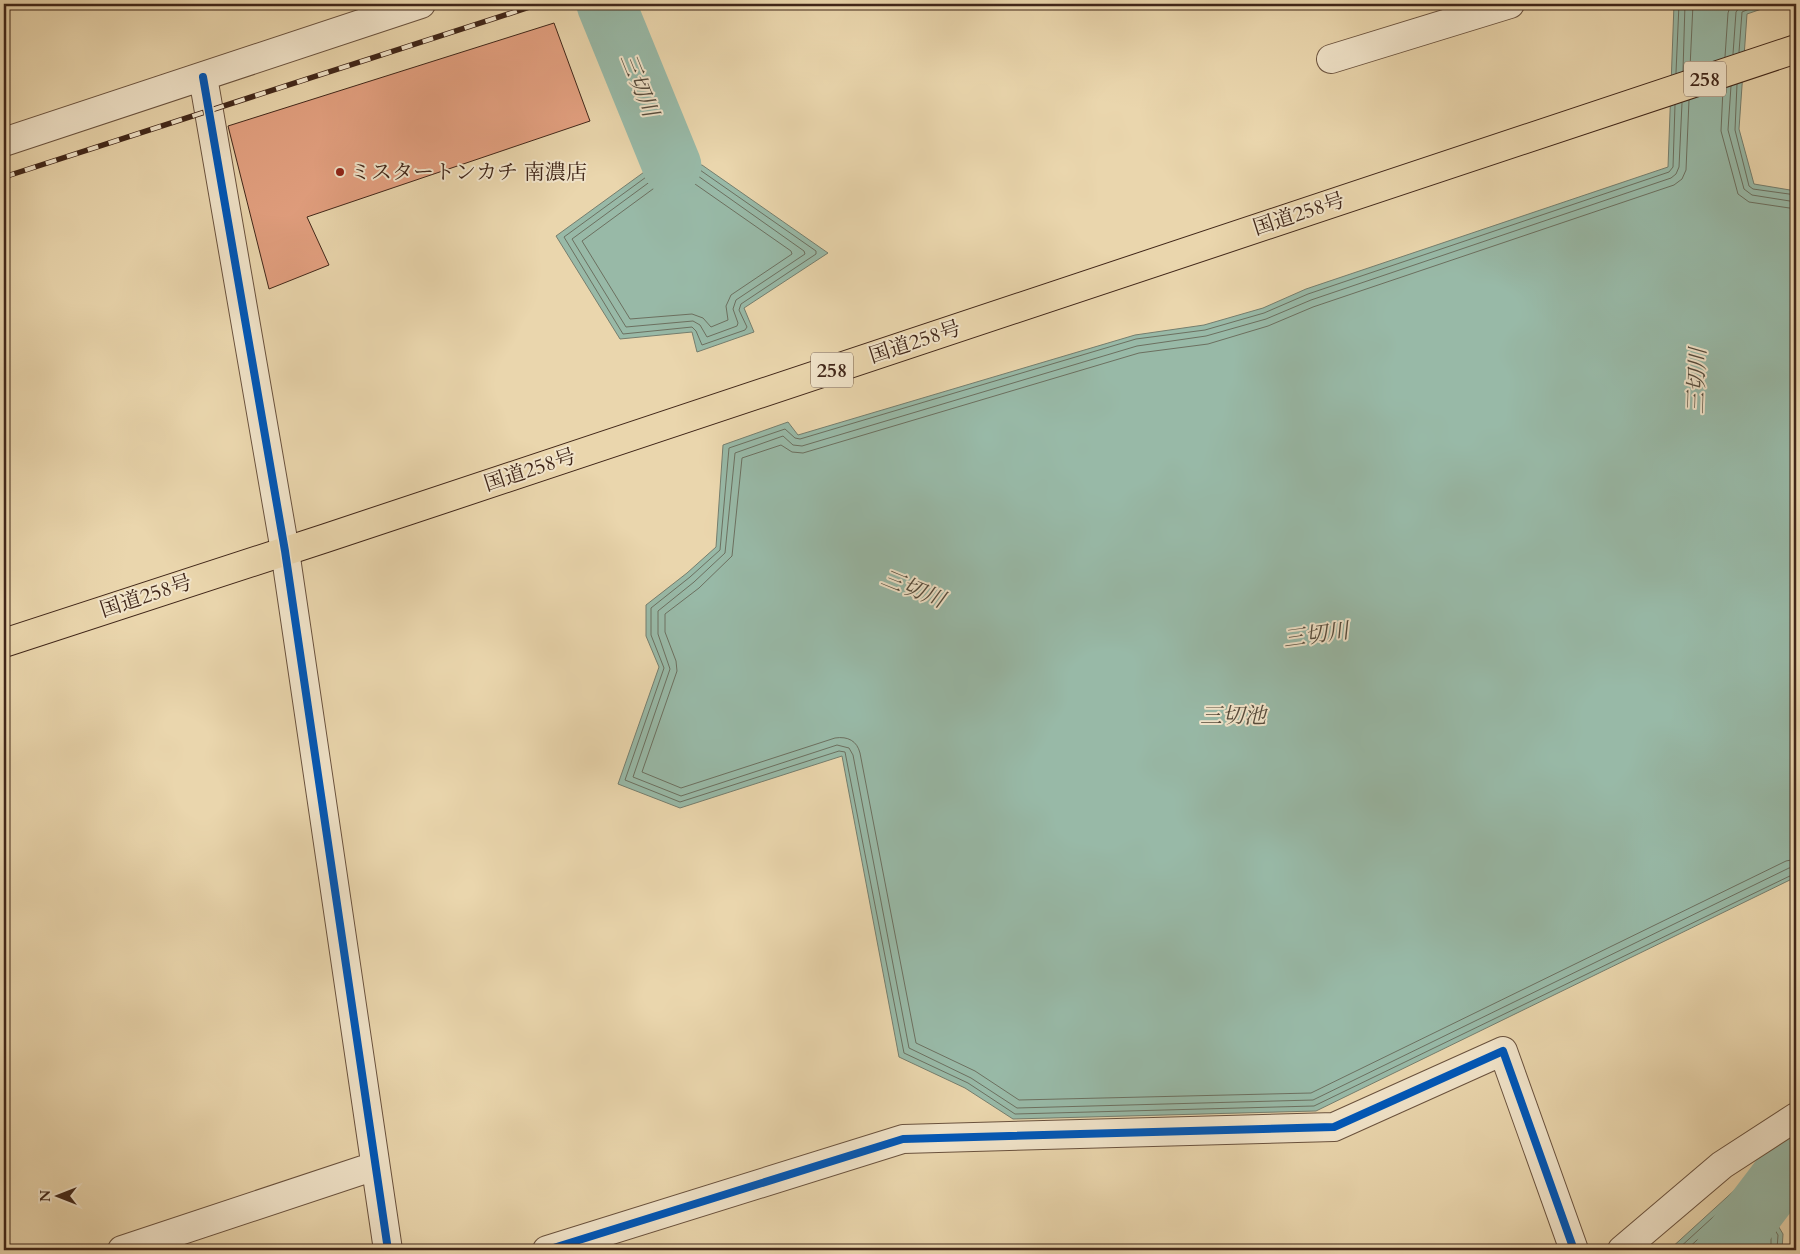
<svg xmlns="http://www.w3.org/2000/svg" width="1800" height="1254" viewBox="0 0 1800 1254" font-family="Cardo,'Noto Serif JP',serif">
<rect width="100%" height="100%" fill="#ead6ad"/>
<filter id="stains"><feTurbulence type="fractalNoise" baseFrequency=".004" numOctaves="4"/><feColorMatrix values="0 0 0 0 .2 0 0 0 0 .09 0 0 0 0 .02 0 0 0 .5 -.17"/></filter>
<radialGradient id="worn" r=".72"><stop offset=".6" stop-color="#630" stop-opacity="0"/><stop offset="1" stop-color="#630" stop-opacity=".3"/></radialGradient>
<path fill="#98b9a7" stroke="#757e6e" d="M1674,4H1776L1747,14L1739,129L1754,184L1796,191V877L1316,1111L1013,1119L965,1088L899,1057L842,756L680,808L618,784L659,667L646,636V605L687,573L716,547L723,445L788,422L798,435L1135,335L1204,325L1263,308L1306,289L1668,167Z
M702,165L828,253L744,308L754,332L697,352L692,332L620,339L556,236L651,167Z
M1749,1177L1783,1234L1782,1250H1669Z"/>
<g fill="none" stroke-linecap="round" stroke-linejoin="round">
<path stroke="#6c7060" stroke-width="1" d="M1739,52L1742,12L1761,4
M1733,54L1736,12L1742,4
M1725,57L1728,13L1731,4
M1690,68L1693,4
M1683,71L1685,4
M1676,73L1679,4
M1737,84L1735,130L1749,186L1753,189L1796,195
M1731,86L1728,130L1744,189L1752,195L1796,202
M1723,89L1721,131L1738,194L1749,202L1796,209
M1689,100L1686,170L1682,179L1674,185L1313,307L1268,326L1208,344L1139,353L803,453L792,452L781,445L742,458L732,556L699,588L665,614V632L676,661L677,671L642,772L681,788L835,738C848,736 857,741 860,753L916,1043L975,1071L1019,1100L1311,1093L1786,861L1796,859
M1682,103L1679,167L1676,174L1671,178L1311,300L1266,319L1206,336L1137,346L802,446L793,445L783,436L735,453L725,553L694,582L658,611V634L670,669L633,777L681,796L837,745L849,748L853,755L909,1048L971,1078L1017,1108L1313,1100L1789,868L1796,867
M1675,105L1673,167L1669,172L1308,294L1264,313L1205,330L1136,339L800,439L795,438L785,429L729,448L720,550L690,577L651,608V635L664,668L625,780L680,802L839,751L845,752L904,1053L968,1083L1015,1114L1314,1106L1796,873
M700,170L816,251V254L741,304L739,310L747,327L745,330L702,345L696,331L692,327L623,334L564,237L653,172Z
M698,176L804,251L805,254L736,300L733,309L738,323L737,326L707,337L700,325L693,321L626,327L572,239L655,178Z
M695,184L791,251L792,254L731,295L726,306L728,320L711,327L703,318L692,314L630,319L582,241L657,186Z
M1677,1250L1747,1186L1778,1235L1777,1250
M1686,1250L1746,1196L1771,1237V1250
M1697,1250L1744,1208L1764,1239L1763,1250"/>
<path stroke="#98b9a7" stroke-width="59" d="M606,4L672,166
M1725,1250L1782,1175L1796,1168"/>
</g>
<path fill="#e3a080" stroke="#402619" d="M554,23L590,121L307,217L329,265L269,289L228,126Z"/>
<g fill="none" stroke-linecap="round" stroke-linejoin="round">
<defs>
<path id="minor" d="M1331,59L1510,4
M203,77L285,551L388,1250
M4,142L421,4
M122,1250L375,1166
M547,1250L903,1139L1334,1127L1503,1051L1574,1250
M1622,1250L1722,1165L1796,1117"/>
<path id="highway" d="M4,643L326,538L1796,49"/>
</defs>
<use href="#minor" stroke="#6a523e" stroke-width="30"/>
<use href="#highway" stroke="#402619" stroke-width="30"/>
<use href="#minor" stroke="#f1e4ca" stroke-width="28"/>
<use href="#highway" stroke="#ead6ad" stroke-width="28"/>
<defs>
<path id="rail" d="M4,177L539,4"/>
</defs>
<use href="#rail" stroke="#402619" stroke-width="5.5"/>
<use href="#rail" stroke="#f1e4ca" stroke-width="4" stroke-dasharray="11" stroke-linecap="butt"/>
<defs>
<path id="cycleway" d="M203,77L285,551L388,1250
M547,1250L903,1139L1334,1127L1503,1051L1574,1250"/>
</defs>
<use href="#cycleway" stroke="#f1e4ca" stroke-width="11"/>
<use href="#cycleway" stroke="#0057b8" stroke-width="8"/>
</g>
<circle fill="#8f2418" stroke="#f1e4ca" stroke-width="2" cx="340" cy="172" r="5"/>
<g text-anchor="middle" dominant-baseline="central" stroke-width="4" stroke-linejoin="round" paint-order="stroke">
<g fill="#f1e4ca" stroke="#755f4e" stroke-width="1">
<rect x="1684" y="61.5" width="42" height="35" rx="4"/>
<rect x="811" y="352.5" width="42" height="35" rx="4"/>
</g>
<g font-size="20" font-weight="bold" fill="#402619">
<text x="1705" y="79">258</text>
<text x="832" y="370">258</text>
</g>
<g font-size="21" fill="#402619" stroke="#f1e4ca" text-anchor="start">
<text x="350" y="172">ミスタートンカチ 南濃店</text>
</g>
<g font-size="21" fill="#402619" stroke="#f1e4ca">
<text transform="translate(1299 214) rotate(-18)">国道258号</text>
<text transform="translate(915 342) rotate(-18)">国道258号</text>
<text transform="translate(530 470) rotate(-18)">国道258号</text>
<text transform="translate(146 596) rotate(-18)">国道258号</text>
</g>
<g font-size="22" font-style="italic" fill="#564b3c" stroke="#f1e4ca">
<text transform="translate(639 85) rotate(68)">三切川</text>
<text transform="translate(1697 381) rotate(-88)">三切川</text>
<text transform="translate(913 589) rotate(22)">三切川</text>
<text transform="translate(1316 635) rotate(-8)">三切川</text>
<text x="1233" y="716">三切池</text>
</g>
</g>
<rect width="1800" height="1254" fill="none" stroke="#ead6ad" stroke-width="20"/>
<rect x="5" y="5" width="1790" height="1244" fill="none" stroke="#402619" stroke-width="2.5"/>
<rect x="10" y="10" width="1780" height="1234" fill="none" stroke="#402619"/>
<g transform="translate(58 1196) rotate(270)" stroke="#f1e4ca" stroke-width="4" paint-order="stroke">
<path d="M0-4L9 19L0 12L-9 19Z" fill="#402619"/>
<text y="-8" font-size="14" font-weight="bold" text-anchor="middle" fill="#402619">N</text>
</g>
<rect width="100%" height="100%" filter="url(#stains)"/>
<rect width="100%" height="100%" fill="url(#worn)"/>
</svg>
